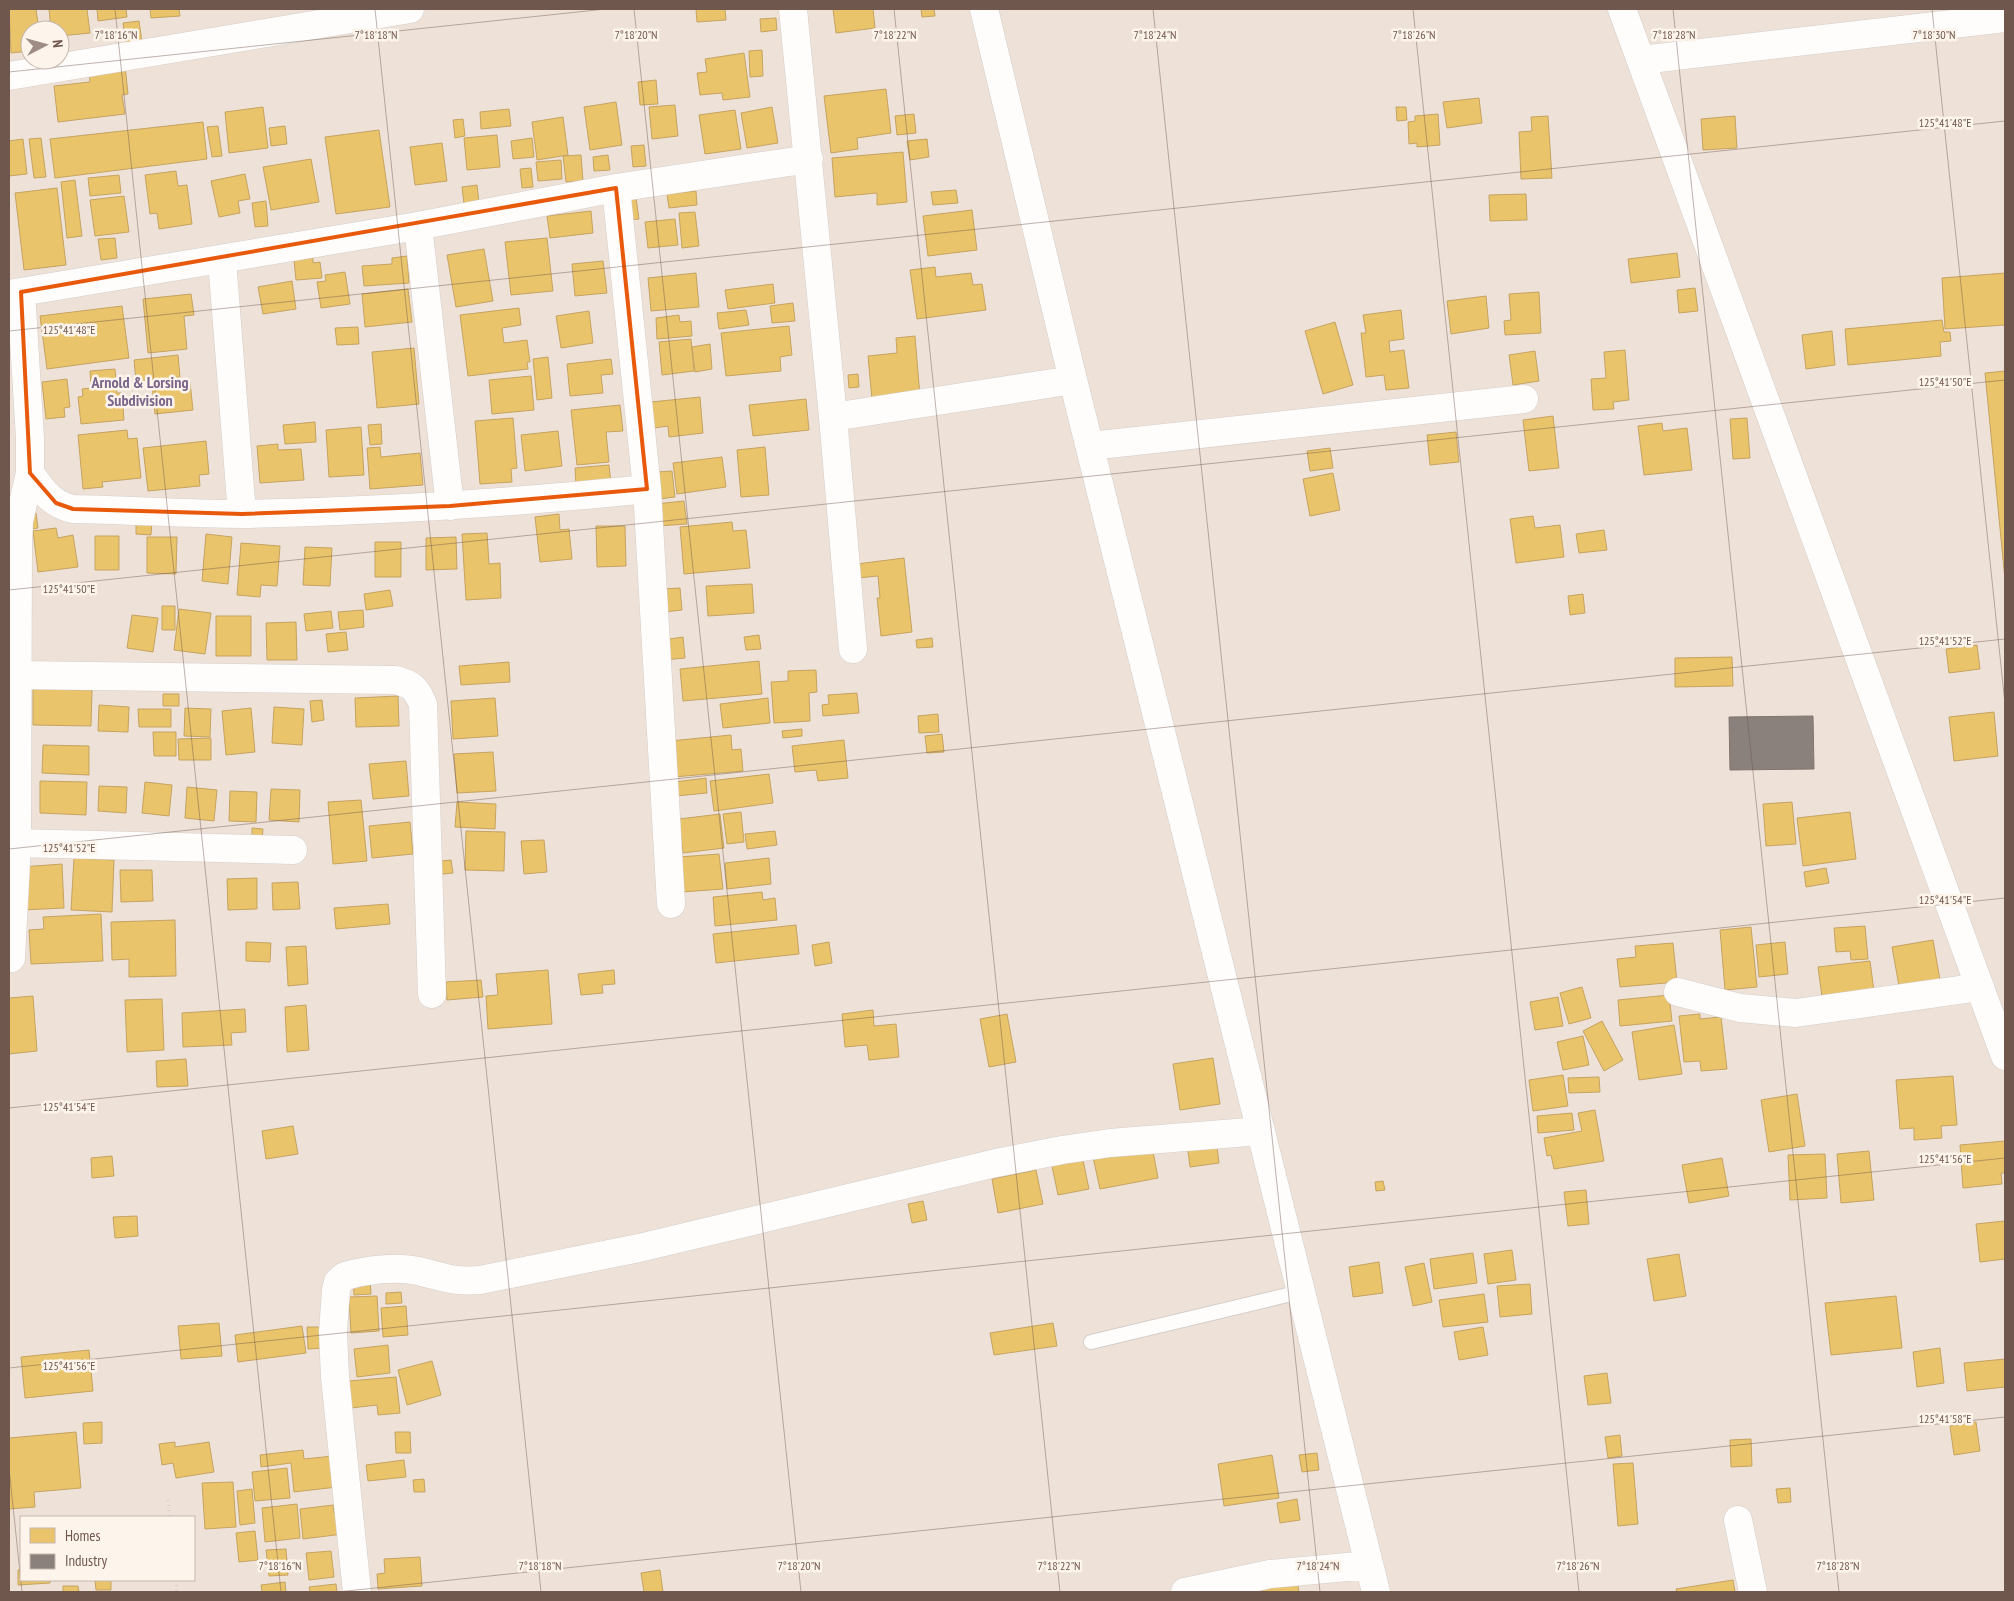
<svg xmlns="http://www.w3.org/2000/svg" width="2014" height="1601" viewBox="0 0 2014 1601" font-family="'PT Sans Narrow',sans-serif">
<rect width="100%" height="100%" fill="#f6f0ea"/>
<path fill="#eee2d8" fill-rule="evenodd" d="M9,9H2005V1592H9ZM30,30H60V60H30ZM21,1517H194V1580H21Z"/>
<path fill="#e9c46a" stroke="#c5a362" d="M9,9H36L39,30H30V51L11,53Z
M49,9H87L90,33L60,36V30H51Z
M97,9H126L127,17L98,21Z
M150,9H179L180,16L151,18Z
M696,9H725L726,20L697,22Z
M833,9H873L875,28L836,33Z
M921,9H934L935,16L922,17Z
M776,18L777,30L761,32L760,19Z
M139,21L142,42L126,44L123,23Z
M762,50L763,76L750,77L749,51Z
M744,53L750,97L723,100L722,93L700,95L697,73L707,72L705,59Z
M125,65L128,94L122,95L125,114L58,122L54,86L90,82L89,70Z
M656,80L658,104L640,105L638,82Z
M886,89L891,133L857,138L858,149L831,153L824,96Z
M1479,98L1482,123L1447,128L1443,102Z
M616,102L622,145L590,150L584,107Z
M675,105L678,136L652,139L649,107Z
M263,107L268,148L229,153L225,112Z
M772,107L778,143L747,148L741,113Z
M1396,107H1406L1407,120L1397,121Z
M509,109L511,126L481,129L480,112Z
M735,110L741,149L705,154L699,115Z
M914,114L916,133L897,135L895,116Z
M1438,114L1440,145L1417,147V143L1409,144L1408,122L1415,121V116Z
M1548,116L1552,178L1521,179L1519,132L1532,131L1531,117Z
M1735,116L1737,148L1703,150L1701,119Z
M563,117L568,155L537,160L532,122Z
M463,119L465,136L455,138L453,120Z
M203,122L207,159L55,178L50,139Z
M218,126L222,156L212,157L207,127Z
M285,126L287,144L271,146L269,128Z
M379,130L390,207L336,214L325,137Z
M497,135L500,167L467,170L464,138Z
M41,138L46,177L34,178L29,139Z
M532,138L534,157L513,159L511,141Z
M23,139L27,174L9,176V141Z
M927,139L929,157L910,160L907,141Z
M442,143L447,181L415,185L410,147Z
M644,145L646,166L633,167L631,146Z
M903,152L907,202L877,205V193L835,197L832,158Z
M581,155L583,181L566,182L563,156Z
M608,155L610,170L594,171L593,157Z
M311,159L319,202L271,210L263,167Z
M561,160L562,179L538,181L536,162Z
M531,168L533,187L522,188L520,169Z
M176,171L178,186L187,185L192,224L159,229L157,213L150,214L145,175Z
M245,174L250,199L238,201L240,213L219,217L211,181Z
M119,175L121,193L90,196L88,178Z
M75,180L82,236L67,238L61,182Z
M477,185L479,202L464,204L462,187Z
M57,188L66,265L24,270L15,193Z
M956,190L958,203L933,205L931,192Z
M696,191L697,205L669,208L667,194Z
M1526,194L1527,220L1490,221L1489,195Z
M124,196L129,232L95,236L90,200Z
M636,198L639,219L629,220L626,199Z
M266,201L268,226L255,227L252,203Z
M972,210L977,250L928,256L923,216Z
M591,211L593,233L550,238L547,216Z
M695,212L699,246L682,248L679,213Z
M675,219L678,245L648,248L645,222Z
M115,238L117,258L101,260L98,239Z
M547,238L553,291L511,295L505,242Z
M484,249L493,301L456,307L447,255Z
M1677,253L1680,277L1631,283L1628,259Z
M407,256L409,283L364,286L362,266L392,264V258Z
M313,258V263L320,262L322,278L296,280L294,260Z
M603,261L607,293L575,296L572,264Z
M935,267L936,277L971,273L973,285L982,284L986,310L917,319L910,270Z
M345,272L350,304L321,308L317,282L326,281L325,275Z
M696,273L699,307L651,311L648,278Z
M2005,273V325L1945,329L1942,278Z
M292,281L296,309L263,314L258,287Z
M773,284L775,303L728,309L725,290Z
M1695,288L1698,311L1679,313L1677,290Z
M408,289L412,322L365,327L362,294Z
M1539,292L1541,333L1505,335L1504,321L1511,320L1509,294Z
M191,294L194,315L184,316L187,349L148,353L143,299Z
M1486,296L1489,328L1451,334L1447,301Z
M793,303L795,321L772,323L770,306Z
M122,306L129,358L47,369L40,316Z
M519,308L521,325L502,328L504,343L527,340L530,362H527L528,369L468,376L460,315Z
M746,310L749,325L719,329L717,313Z
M1401,310L1404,339L1389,341L1390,352L1404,350L1409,388L1386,390L1384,375L1366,377L1361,333H1366L1363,315Z
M589,311L593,343L561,348L556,316Z
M679,315L680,322L691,321L692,336L657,339L656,318Z
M1942,320L1944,332H1950L1951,341L1940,342L1941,356L1848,365L1845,329Z
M1335,322L1353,385L1323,394L1305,331Z
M789,326L792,355L780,357L781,371L726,376L721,333Z
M358,327L359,344L337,345L335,328Z
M1832,331L1835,365L1806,369L1802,335Z
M915,336L920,396L872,400L868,356L897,353L896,338Z
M691,339L694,371L662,375L659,342Z
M710,344L712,369L695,372L692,347Z
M414,348L419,404L377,408L372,352Z
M1625,350L1629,400L1613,402L1614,409L1593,410L1591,379L1606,378L1604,352Z
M1535,351L1539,381L1513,385L1509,355Z
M178,355L180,377L136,381L134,360Z
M548,357L552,398L537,400L533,359Z
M611,359L613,374L601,375L603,393L570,396L567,364Z
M115,369L117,393H122L124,420L81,424L78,397L83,396L82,389L91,388L90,371Z
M2005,371V580L1985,373Z
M858,374L859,387L849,388L848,375Z
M531,376L534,410L492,414L489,380Z
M67,379L70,407L64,408L65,417L46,419L42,382Z
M190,382L193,410L155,414L152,385Z
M700,397L703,433L669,437L668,426L654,428L651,402Z
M806,399L809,430L753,436L749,405Z
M620,405L623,431L606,432L609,462L577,465L571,410Z
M1553,416L1559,468L1529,471L1523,420Z
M513,418L517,468L511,469L512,482L480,484L475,421Z
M1747,418L1750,458L1733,459L1730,419Z
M315,422L316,442L285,444L283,425Z
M1662,423L1663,431L1687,428L1692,470L1644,475L1638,426Z
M381,424L382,444L370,445L368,425Z
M361,427L364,475L329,477L326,430Z
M127,430L128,439L137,438L141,478L102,482L103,487L83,489L78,435Z
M558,431L562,466L525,471L521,435Z
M1456,432L1459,462L1430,465L1427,435Z
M206,441L209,474L199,475L200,486L148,491L143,448Z
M278,444V450L301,449L304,480L260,483L257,446Z
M380,447L381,457L420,453L423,485L370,489L367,448Z
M765,447L769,495L741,497L737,450Z
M1330,448L1333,468L1310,471L1307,451Z
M722,457L726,487L677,494L673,463Z
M609,465L611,483L576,486L575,468Z
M672,471L675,497L659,499L657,472Z
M1333,473L1340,510L1310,516L1303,479Z
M684,501L687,524L657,526L655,504Z
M36,513L38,528L28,530L26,515Z
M559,514L560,530L569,529L572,559L540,562L535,517Z
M1533,516L1535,528L1560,525L1564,557L1516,563L1510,519Z
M136,520H152L151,535L136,534Z
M732,522L733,531L746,530L750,568L684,574L680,527Z
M596,526H625L626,566L597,567Z
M56,528L58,538L73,535L78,567L38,572L33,531Z
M1604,530L1607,550L1579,553L1576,534Z
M487,533L489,564L500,563L501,598L466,600L462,534Z
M206,534L232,537L228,584L202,581Z
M95,536H119V570H95Z
M147,537H177L176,574L147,573Z
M456,537L457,569L426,570V538Z
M375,542H401V577H375Z
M241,543L280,546L277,586L261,585L260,597L237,595Z
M305,547L332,548L330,586L303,585Z
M904,558L912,632L881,636L877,598H880L878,576L858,578L857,564Z
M752,584L754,613L708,616L706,586Z
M680,588L682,610L665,612L662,589Z
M390,590L393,606L366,610L364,594Z
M1583,594L1585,613L1570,615L1568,596Z
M162,606H175V630H162Z
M179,609L211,613L205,654L174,650Z
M363,610L364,627L340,630L338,612Z
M331,611L333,628L306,631L304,614Z
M132,615L158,618L153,652L127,648Z
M216,616H251V656H216Z
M296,622L297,660H267L266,623Z
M346,632L348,650L328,652L326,634Z
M759,635L761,649L746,650L744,637Z
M683,637L685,658L664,660L662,640Z
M932,638L933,647L917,648L916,640Z
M1977,645L1980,669L1949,673L1946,649Z
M1732,657L1733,686L1675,687V658Z
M759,661L762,694L683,701L680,669Z
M509,662L510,682L461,685L459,666Z
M816,670L817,692L809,693L810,721L774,723L771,682L788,681V671Z
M33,689L92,690L91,726L33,725Z
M857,693L859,713L823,716L822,705L829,704L828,695Z
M163,694H179V706H163Z
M398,696L399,726L356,727L355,698Z
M495,698L498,736L453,739L451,701Z
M768,698L770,723L723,728L720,704Z
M322,700L324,720L312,722L310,701Z
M99,705L129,707L128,732L98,731Z
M274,707L304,709L302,745L272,743Z
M185,708L211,709L210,737L184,736Z
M251,708L255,752L226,755L222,711Z
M138,709H171V727H139Z
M1994,712L1998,756L1954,761L1949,717Z
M938,714L939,732L919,733L918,716Z
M802,729V736L783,738L782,731Z
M153,732H176V756H154Z
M942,734L944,752L927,753L925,736Z
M731,735L732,750L741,749L743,771L674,777L670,741Z
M211,738V760H179L178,739Z
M844,740L848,778L818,781L816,770L795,772L792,746Z
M43,745L89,746V775L42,773Z
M493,752L496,791L457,793L454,754Z
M406,761L409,796L373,799L369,764Z
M769,774L773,803L714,811L710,781Z
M706,778L707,793L676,796L674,782Z
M40,781L87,782L86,815L40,813Z
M145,782L172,785L169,816L142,813Z
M99,786L127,787L126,813L98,811Z
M187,787L217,790L214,821L185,818Z
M271,789L300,790L299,822L269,820Z
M230,791L257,792L256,822L229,821Z
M361,800L367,861L333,864L328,802Z
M457,802L496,804L495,829L455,827Z
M1792,802L1796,844L1766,846L1763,804Z
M741,812L744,842L727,844L723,814Z
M1850,812L1856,859L1803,866L1797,818Z
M720,814L724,848L683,853L679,819Z
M410,822L413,854L372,858L369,826Z
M252,828L263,829L262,840H252Z
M466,831L505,832L504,871L465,870Z
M775,831L777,845L747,849L745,834Z
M544,840L547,872L524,874L521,841Z
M719,854L723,889L682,892L679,857Z
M74,858L114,860L112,912L71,910Z
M769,858L771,884L727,889L725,863Z
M451,860L453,873L434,875L432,862Z
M62,864L64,908L23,910L21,867Z
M1826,868L1829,883L1806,887L1804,872Z
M120,870H152L153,901L121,902Z
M257,878V909L228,910L227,879Z
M298,882L300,909L273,910L272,883Z
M762,892L763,900L775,898L777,920L715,926L713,897Z
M388,904L390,924L336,929L334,908Z
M101,914L103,961L31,964L29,930L44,929L43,917Z
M175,920L176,976L129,977V959L112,960L111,922Z
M796,925L799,954L716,963L713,934Z
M1865,926L1868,959L1851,960L1850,951L1836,952L1834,928Z
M1751,927L1757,987L1725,990L1720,930Z
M1933,940L1940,980L1899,986L1892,947Z
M246,942L271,943L270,962L246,961Z
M829,942L832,963L815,966L812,945Z
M1785,942L1788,974L1759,977L1756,945Z
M1673,943L1677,982L1620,987L1617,959L1636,957L1635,946Z
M306,946L308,984L288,986L286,947Z
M1870,961L1874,991L1822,997L1818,967Z
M548,970L552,1024L488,1029L486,996L498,995L496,974Z
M614,970L615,984L602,985L603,993L581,995L578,974Z
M481,980L483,997L447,1000L446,982Z
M1582,987L1591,1018L1569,1024L1560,993Z
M1669,995L1672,1021L1620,1026L1618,1000Z
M33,996L37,1051L9,1054V998Z
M1558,997L1563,1026L1535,1030L1530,1002Z
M162,999L164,1050L127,1052L125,1000Z
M306,1005L309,1050L287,1052L285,1007Z
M245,1009L246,1032L231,1033L232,1045L183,1047L182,1013Z
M873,1010L874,1026L896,1024L899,1057L869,1060L867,1045L845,1047L842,1014Z
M1007,1014L1016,1062L989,1067L980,1019Z
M1700,1014V1019L1721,1017L1727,1069L1701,1071L1700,1061L1684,1062L1679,1016Z
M1602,1021L1623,1060L1604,1071L1583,1031Z
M1674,1025L1682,1074L1639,1080L1632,1032Z
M1583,1036L1589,1065L1563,1070L1557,1042Z
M1213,1058L1220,1104L1180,1110L1173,1064Z
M186,1059L188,1086L157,1087L156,1061Z
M1563,1075L1568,1106L1533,1111L1529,1080Z
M1953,1076L1957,1125L1941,1126L1942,1138L1914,1140V1128L1900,1129L1896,1080Z
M1599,1077L1600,1092L1569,1093L1568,1078Z
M1797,1094L1805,1146L1769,1152L1761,1100Z
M1595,1110L1604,1161L1554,1169L1551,1155L1547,1156L1544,1138L1582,1131L1578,1113Z
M1572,1113L1574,1130L1538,1133L1537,1116Z
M293,1126L298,1154L266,1159L262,1131Z
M1216,1139L1219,1163L1190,1167L1187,1143Z
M2005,1141V1173H2001L2002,1184L1963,1188L1960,1145Z
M1152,1146L1158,1178L1100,1189L1093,1157Z
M1869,1151L1874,1200L1841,1203L1837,1154Z
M1825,1154L1827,1198L1790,1200L1788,1155Z
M112,1156L114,1176L92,1178L91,1158Z
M1722,1158L1729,1196L1689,1203L1682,1165Z
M1083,1160L1089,1189L1058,1195L1052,1166Z
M1036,1170L1043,1204L998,1213L992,1179Z
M1383,1181L1385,1190L1376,1191L1375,1182Z
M1586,1190L1589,1224L1568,1226L1564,1192Z
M923,1201L927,1220L912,1223L908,1204Z
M137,1216L138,1236L115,1238L113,1217Z
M2005,1221V1259L1980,1262L1976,1224Z
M1512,1250L1516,1280L1488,1284L1484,1254Z
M1473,1253L1477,1283L1434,1289L1430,1259Z
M1679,1254L1686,1296L1654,1301L1647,1259Z
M1379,1262L1383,1293L1353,1297L1349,1267Z
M1424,1263L1432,1302L1413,1306L1405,1267Z
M370,1277L371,1294L354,1295L353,1278Z
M1530,1284L1532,1314L1500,1317L1497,1286Z
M401,1292L402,1303L386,1304V1293Z
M1484,1294L1488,1322L1443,1327L1439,1300Z
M377,1296L379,1331L351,1333L349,1297Z
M1896,1296L1902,1348L1831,1355L1825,1303Z
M406,1306L408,1335L383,1337L381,1308Z
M219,1323L222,1356L181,1359L178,1326Z
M1053,1323L1057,1346L994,1355L990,1333Z
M302,1326L306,1353L238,1362L235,1335Z
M307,1327H323L324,1348L308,1349Z
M1483,1327L1488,1355L1459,1360L1454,1332Z
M388,1345L390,1373L357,1377L354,1349Z
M1940,1348L1944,1383L1917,1387L1913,1352Z
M89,1350L93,1391L25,1398L21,1357Z
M2005,1359V1387L1967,1391L1964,1363Z
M432,1361L441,1395L407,1405L398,1370Z
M1607,1373L1611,1403L1588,1405L1584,1376Z
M396,1377L400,1413L378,1415L377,1405L351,1408L348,1381Z
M102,1422V1443L84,1444L83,1423Z
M1976,1422L1980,1451L1954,1455L1950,1426Z
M76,1432L81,1488L34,1492L35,1507L9,1509V1438Z
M395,1432H410L411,1453H396Z
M1620,1435L1622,1456L1608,1458L1605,1437Z
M1751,1439L1752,1466L1731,1467L1730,1440Z
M175,1442V1447L209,1442L214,1472L176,1478L173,1463L162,1465L159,1444Z
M303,1450L304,1459L333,1456L337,1487L294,1492L291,1463L261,1467L260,1455Z
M1317,1453L1319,1470L1302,1472L1299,1455Z
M1272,1455L1279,1498L1224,1506L1218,1464Z
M404,1460L406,1477L368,1481L366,1465Z
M1633,1463L1638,1524L1618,1526L1613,1464Z
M287,1468L290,1498L255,1501L252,1472Z
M424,1479L425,1492H414L413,1480Z
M233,1482L236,1527L205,1529L202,1483Z
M1790,1488L1791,1502L1778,1503L1776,1489Z
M252,1489L255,1523L240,1525L237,1491Z
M1297,1499L1300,1520L1280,1523L1277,1503Z
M297,1504L300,1538L265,1542L262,1508Z
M333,1505L334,1513L341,1512L343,1534L303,1539L300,1509Z
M255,1531L258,1560L239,1562L236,1533Z
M286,1549L288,1575L269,1576L266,1550Z
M331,1551L334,1577L309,1580L306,1553Z
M420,1557L422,1586L378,1589L377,1574L385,1573L384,1559Z
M21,1569V1580H50V1583L18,1585V1570Z
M660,1570L663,1592H644L641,1573Z
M95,1580H111V1590H96Z
M1733,1580L1735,1592H1677L1676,1589Z
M1297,1581L1299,1592H1258L1257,1587Z
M285,1582L286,1592H262L261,1585Z
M336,1584L337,1592H310L309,1587Z
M63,1586H78L79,1592H63Z"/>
<path fill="#8a817c" stroke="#82746e" d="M1813,716L1814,769L1730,770L1729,717Z"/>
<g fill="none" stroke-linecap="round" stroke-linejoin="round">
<defs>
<path id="lane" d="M1091,1342L1300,1292"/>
<path id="street" d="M793,9L833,417L853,649
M984,9L1073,380L1376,1592
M1641,60L2005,18
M9,76L410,9
M616,188L647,489L671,904
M418,226L450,506
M222,260L242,514
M9,294L418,226L616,188L809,159
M833,417L1073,380
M1090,446L1524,399
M30,473C42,490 52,505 73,509C129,510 186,514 243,514C378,511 512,503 647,489
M18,675L395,680C412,684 416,688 423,704L432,994
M17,843L293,850
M11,958L17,843L18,545L19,521L30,473V438L21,292
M1678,992L1740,1008L1796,1013L1980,987
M1738,1520L1753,1592
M357,1592L335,1377L333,1332L336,1290L338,1282L345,1276C366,1270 396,1266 418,1271C444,1277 452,1282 480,1280L639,1248L996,1163L1062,1150L1110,1143L1261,1131
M1185,1592L1270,1574L1369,1565"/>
<path id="secondary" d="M1622,9L2005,1056"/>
</defs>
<use href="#lane" stroke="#d5cdc8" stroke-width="16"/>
<use href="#street" stroke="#d5cdc8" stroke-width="29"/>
<use href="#secondary" stroke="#d4ccc6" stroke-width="29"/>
<path stroke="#d7cfcb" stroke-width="3" stroke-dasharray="1 4" stroke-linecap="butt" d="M168,1500L170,1517
M176,1580L177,1592"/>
<use href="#lane" stroke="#fefdfc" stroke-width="14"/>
<use href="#street" stroke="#fefdfc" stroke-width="28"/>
<use href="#secondary" stroke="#fefdfc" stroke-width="28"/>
</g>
<path fill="none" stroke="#e8590c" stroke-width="4" stroke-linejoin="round" d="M616,188L647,489L450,506L242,514L73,509L56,503L30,473L21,292Z"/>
<path fill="none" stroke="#70574e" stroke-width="1" stroke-opacity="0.45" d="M115,9L281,1592M375,9L541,1592M634,9L801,1592M894,9L1060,1592M1153,9L1320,1592M1413,9L1579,1592M1673,9L1839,1592M1932,9L2005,704M9,72L606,9M9,331L2005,121M9,590L2005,380M9,849L2005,639M9,1108L2005,898M9,1368L2005,1158M9,1468L22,1592M337,1592L2005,1417"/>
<g text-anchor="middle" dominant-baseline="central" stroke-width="5" stroke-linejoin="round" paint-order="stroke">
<g font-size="16" font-weight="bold" fill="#7c668c" stroke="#fdf5ec">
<text x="140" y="382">Arnold &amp; Lorsing<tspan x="140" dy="18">Subdivision</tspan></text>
</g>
</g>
<g font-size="12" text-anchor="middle" fill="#70574e" stroke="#fdf5ec" stroke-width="5" stroke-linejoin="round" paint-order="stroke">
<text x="116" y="39">7°18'16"N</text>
<text x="376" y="39">7°18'18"N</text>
<text x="636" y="39">7°18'20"N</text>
<text x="895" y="39">7°18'22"N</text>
<text x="1155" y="39">7°18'24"N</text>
<text x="1414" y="39">7°18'26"N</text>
<text x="1674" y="39">7°18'28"N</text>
<text x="1934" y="39">7°18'30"N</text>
<text x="1945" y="127">125°41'48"E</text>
<text x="69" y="334">125°41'48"E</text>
<text x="1945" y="386">125°41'50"E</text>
<text x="69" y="593">125°41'50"E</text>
<text x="1945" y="645">125°41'52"E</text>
<text x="69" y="852">125°41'52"E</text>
<text x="1945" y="904">125°41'54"E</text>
<text x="69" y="1111">125°41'54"E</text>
<text x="1945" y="1163">125°41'56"E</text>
<text x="69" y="1370">125°41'56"E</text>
<text x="1945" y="1423">125°41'58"E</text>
<text x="280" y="1570">7°18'16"N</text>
<text x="540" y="1570">7°18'18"N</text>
<text x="799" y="1570">7°18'20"N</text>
<text x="1059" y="1570">7°18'22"N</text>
<text x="1318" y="1570">7°18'24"N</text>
<text x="1578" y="1570">7°18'26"N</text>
<text x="1838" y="1570">7°18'28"N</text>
</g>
<rect width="2014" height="1601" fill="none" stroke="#70574e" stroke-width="20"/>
<rect x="20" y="1516" width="175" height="65" fill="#fdf5ec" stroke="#c5b6ad"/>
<rect x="30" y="1528" width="25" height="15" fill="#e9c46a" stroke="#c5b6ad"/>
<text x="65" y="1541" font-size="15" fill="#70574e">Homes</text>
<rect x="30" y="1554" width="25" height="15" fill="#8a817c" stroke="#c5b6ad"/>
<text x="65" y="1566" font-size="15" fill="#70574e">Industry</text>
<g transform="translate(45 45) rotate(84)"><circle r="24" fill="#fdf5ec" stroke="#c5b6ad"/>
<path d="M0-4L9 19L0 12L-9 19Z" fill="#9f8d85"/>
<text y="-8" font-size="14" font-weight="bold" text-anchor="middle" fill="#70574e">N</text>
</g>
</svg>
